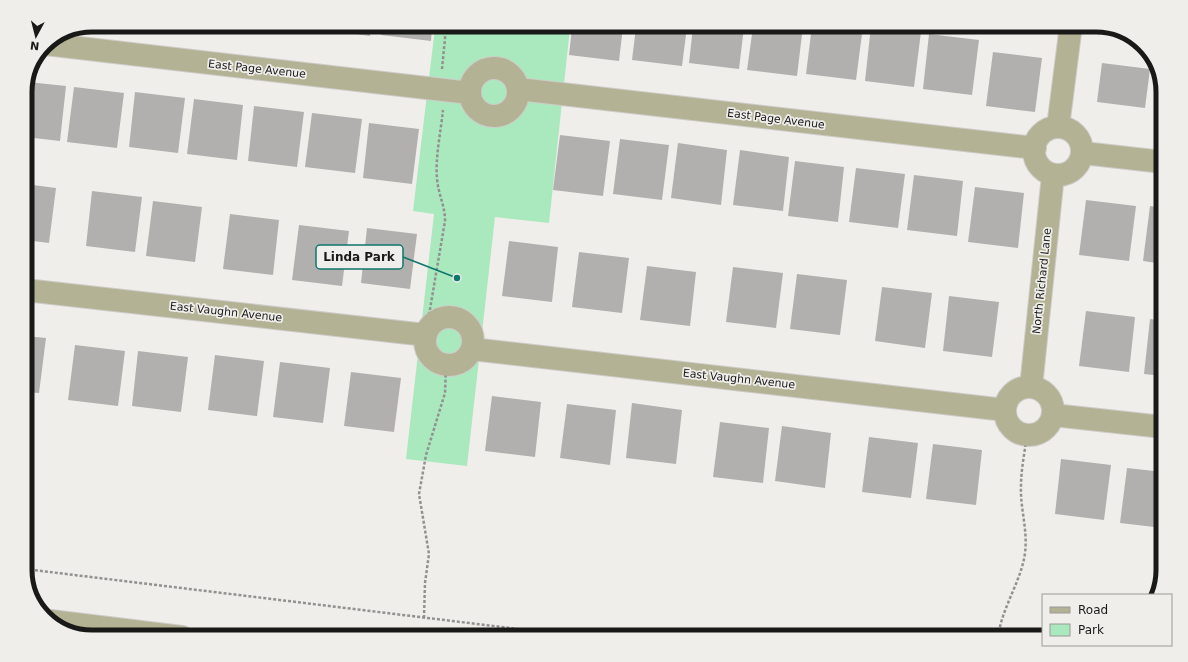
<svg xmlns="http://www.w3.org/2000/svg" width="1188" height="662" viewBox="0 0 1188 662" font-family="'DejaVu Sans',sans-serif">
<rect width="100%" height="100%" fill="#f0eeeb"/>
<path fill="#aae8be" d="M435,28H570L549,223L495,217L467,466L406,459L434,214L413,211Z"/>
<path fill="#b2b0ae" d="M803,26L797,76L747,70L753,27Z
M812,26H863L856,80L806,74Z
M871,26L921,32L914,87L865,81Z
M623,27L619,61L569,55L572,28Z
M636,27H687L682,66L632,60Z
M693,27H744L739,69L689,63Z
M382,28H432L431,41L381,35Z
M295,29H314L313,32Z
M320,29H371L370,36Z
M929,34L979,40L972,95L923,89Z
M993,52L1042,58L1035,112L986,106Z
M1102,63L1150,69L1145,108L1097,102Z
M1160,77L1163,88V119L1155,118Z
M28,82L66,86L60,141L25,137V88Z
M74,87L124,93L117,148L67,142Z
M135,92L185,98L178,153L129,147Z
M194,99L243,105L237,160L187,154Z
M254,106L304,112L297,167L248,161Z
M312,113L362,119L355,173L305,167Z
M369,123L419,129L412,184L363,178Z
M560,135L610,141L603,196L553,190Z
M620,139L669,145L662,200L613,194Z
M678,143L727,150L721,205L671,198Z
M740,150L789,157L783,211L733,205Z
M795,161L844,167L838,222L788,216Z
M856,168L905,174L898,228L849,222Z
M914,175L963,181L957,236L907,230Z
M25,184L56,188L49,243L25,240Z
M975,187L1024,193L1018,248L968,242Z
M92,191L142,197L135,252L86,246Z
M1086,200L1136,206L1129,261L1079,255Z
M153,201L202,207L195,262L146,256Z
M1150,206L1163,208V264L1143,261Z
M230,214L279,220L273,275L223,269Z
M299,225L349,231L342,286L292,280Z
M367,228L417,234L410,289L361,283Z
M509,241L558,247L552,302L502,296Z
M579,252L629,258L622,313L572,307Z
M647,266L696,272L690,326L640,320Z
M733,267L783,273L776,328L726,322Z
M797,274L847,280L840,335L790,329Z
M882,287L932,293L925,348L875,341Z
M949,296L999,302L992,357L943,351Z
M1086,311L1135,317L1129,372L1079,366Z
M1150,319L1163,321V376L1144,374Z
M25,336L46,338L39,393L25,392Z
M75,345L125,351L118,406L68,400Z
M138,351L188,357L181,412L132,406Z
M215,355L264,361L257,416L208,410Z
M280,362L330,368L323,423L273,417Z
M351,372L401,378L394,432L344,426Z
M492,396L541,402L535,457L485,451Z
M632,403L682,410L676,464L626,458Z
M567,404L616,410L610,465L560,458Z
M720,422L769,428L763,483L713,477Z
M782,426L831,433L825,488L775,481Z
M869,437L918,443L911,498L862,492Z
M933,444L982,450L976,505L926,499Z
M1061,459L1111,465L1104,520L1055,514Z
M1127,468L1163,472V528L1120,523Z"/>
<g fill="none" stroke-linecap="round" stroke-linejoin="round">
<defs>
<path id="minor" d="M45,44L470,93
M470 92a24 24 0 1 1 48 0a24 24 0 1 1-48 0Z
M518,89L1035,148
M1034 151a24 24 0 1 1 48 0a24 24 0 1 1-48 0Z
M1058,127L1071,25
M1083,153L1163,162
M25,290L426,335
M425 341a24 24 0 1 1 48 0a24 24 0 1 1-48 0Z
M472,349L1005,410
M1005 411a24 24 0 1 1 48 0a24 24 0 1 1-48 0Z
M1031,387L1053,175
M1053,415L1163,427
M51,621L182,637"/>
</defs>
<use href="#minor" stroke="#ceccc9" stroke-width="24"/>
<path stroke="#92918f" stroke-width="2.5" stroke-dasharray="3 2" stroke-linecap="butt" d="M442,69L446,28
M429,315L445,221C445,205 438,194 437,178C435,159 441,130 443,110
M25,569L584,637
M424,618L425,583L429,554L419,494L426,455L445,393L446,365
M998,637C1002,607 1021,582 1025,553C1028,530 1020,508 1021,486C1021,469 1025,451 1027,434"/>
<use href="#minor" stroke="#b4b294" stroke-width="22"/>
</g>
<g text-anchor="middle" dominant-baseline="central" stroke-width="3.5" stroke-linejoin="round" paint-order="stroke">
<g font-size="11" fill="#191918" stroke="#f0eeeb">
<text transform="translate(257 69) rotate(6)">East Page Avenue</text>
<text transform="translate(776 119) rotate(7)">East Page Avenue</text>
<text transform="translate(1042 281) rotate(-84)">North Richard Lane</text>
<text transform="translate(226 312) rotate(6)">East Vaughn Avenue</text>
<text transform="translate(739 379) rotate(6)">East Vaughn Avenue</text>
</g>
</g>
<path d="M0 0H1188V662H0ZM92 32H1096A60 60 0 0 1 1156 92V570A60 60 0 0 1 1096 630H92A60 60 0 0 1 32 570V92A60 60 0 0 1 92 32Z" fill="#f0eeeb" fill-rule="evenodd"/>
<path fill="none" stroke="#191918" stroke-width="5" d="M92 32H1096A60 60 0 0 1 1156 92V570A60 60 0 0 1 1096 630H92A60 60 0 0 1 32 570V92A60 60 0 0 1 92 32Z"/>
<path fill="none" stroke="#0f766e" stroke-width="1.5" d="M457 278L403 257"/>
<circle fill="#0f766e" stroke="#f0eeeb" stroke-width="1.5" cx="457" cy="278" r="4"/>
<rect fill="#f0eeeb" stroke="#0f766e" stroke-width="1.5" x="316" y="245" width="87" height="24" rx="4"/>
<g font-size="12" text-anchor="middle" font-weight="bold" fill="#191918">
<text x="359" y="261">Linda Park</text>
</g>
<rect x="1042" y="594" width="130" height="52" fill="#f0eeeb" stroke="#9a9997"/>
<rect x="1050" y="607" width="20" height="6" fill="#b4b294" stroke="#9a9997"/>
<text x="1078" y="614" font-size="12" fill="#191918">Road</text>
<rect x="1050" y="624" width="20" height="12" fill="#aae8be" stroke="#9a9997"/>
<text x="1078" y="634" font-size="12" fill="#191918">Park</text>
<g transform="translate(36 36) rotate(187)" stroke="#f0eeeb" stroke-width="3" paint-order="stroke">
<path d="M0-3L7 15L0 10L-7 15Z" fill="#191918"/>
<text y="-6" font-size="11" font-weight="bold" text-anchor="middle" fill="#191918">N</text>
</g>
</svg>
